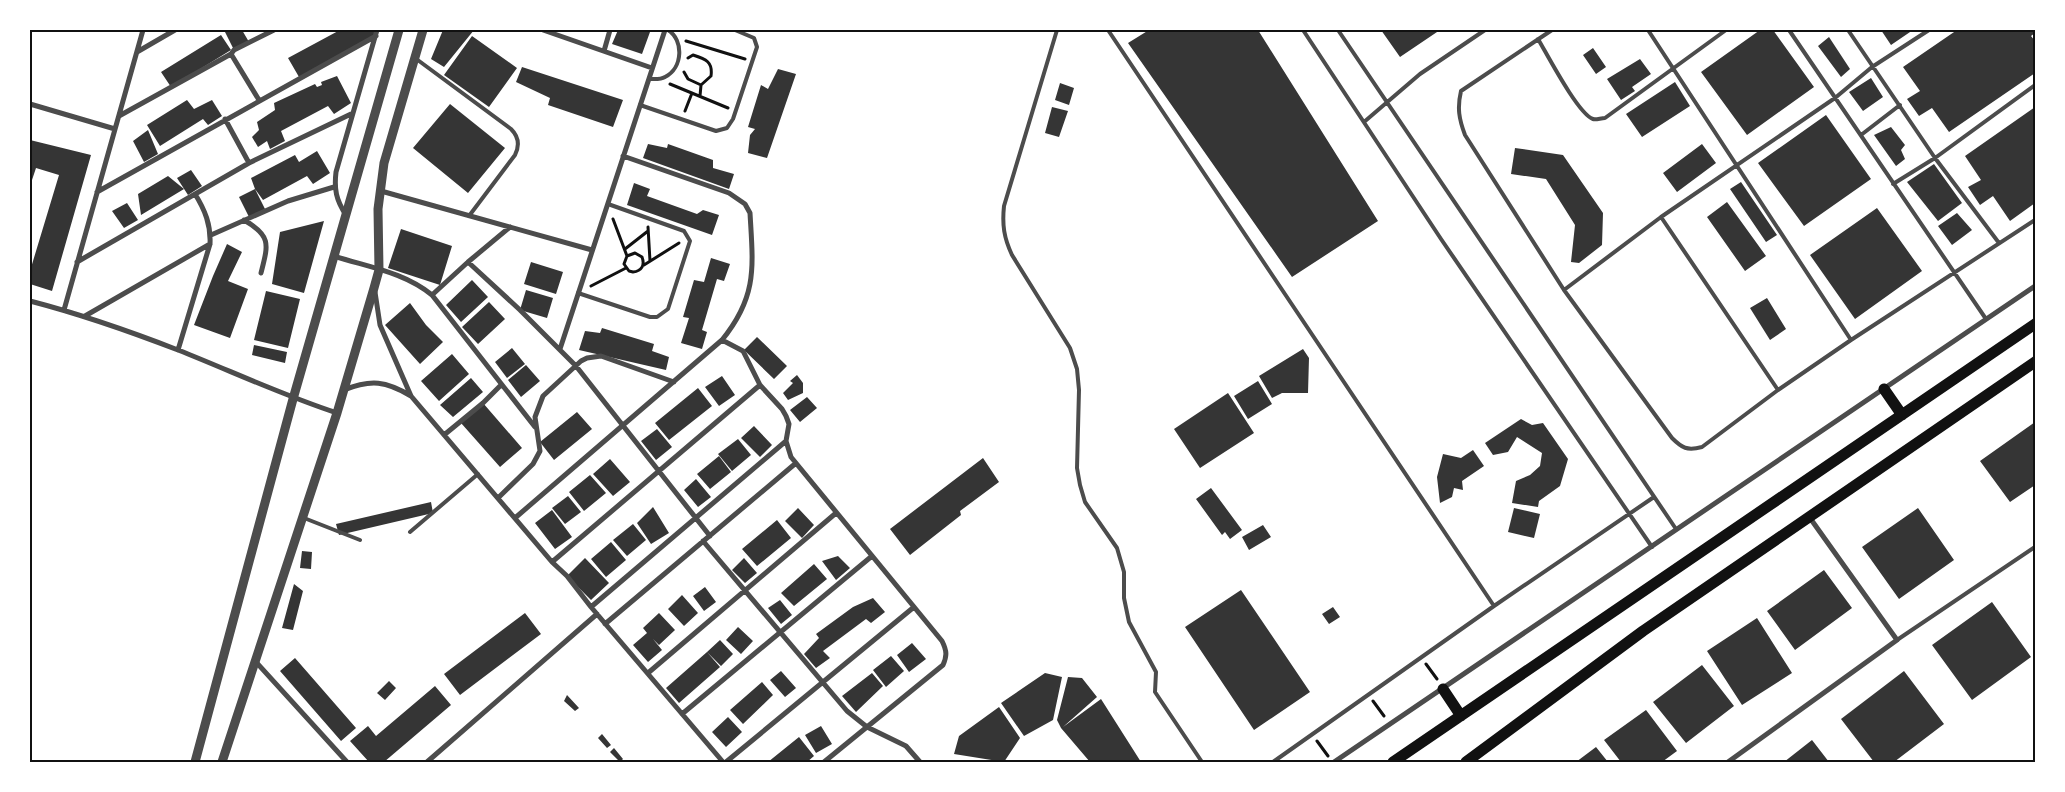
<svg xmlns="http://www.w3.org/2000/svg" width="2065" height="792" viewBox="0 0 2065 792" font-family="Mulish,sans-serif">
<rect width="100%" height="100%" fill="#fff"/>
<path fill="#353535" d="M224,30H242L249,42L234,50Z
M340,30H373L376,36L299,77L288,58Z
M443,30H474L444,67L431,59Z
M618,30H643L650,32L642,54L612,44Z
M1149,30H1258L1378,221L1292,277L1128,43Z
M1381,30H1440L1400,57Z
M1760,30H1773L1814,87L1747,135L1701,72Z
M1881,30H1913L1891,45Z
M1957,30H2035V33L2031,36L2035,41V73L1949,132L1932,108L1919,116L1907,99L1920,91L1903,67Z
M221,35L231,50L171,87L161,72Z
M472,36L517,68L489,107L444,75Z
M1829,37L1850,69L1841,77L1818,46Z
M1593,48L1606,67L1596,74L1583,55Z
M1640,59L1651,74L1632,87L1635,91L1621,100L1607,79Z
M522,67L623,100L613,127L548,105L550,98L516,82Z
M778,69L796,74L767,158L748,153L750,135L755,129L748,127L761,85L768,89Z
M337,76L351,103L334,114L328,106L281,131L285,141L270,149L267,141L258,147L252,137L259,130L257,122L275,110L274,103L315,84L317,87L322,85L321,82Z
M1871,78L1883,97L1863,111L1849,92Z
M1675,82L1690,106L1642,137L1626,114Z
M1060,83L1074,88L1069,105L1055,100Z
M187,100L194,109L212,100L222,116L208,125L203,119L160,146L147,125Z
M450,104L505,148L468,193L413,148Z
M1052,107L1068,111L1059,137L1045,133Z
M2035,107V203L2010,221L1993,196L1980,205L1968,187L1981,180L1965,156Z
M1826,115L1871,179L1804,226L1758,163Z
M1891,127L1905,145L1901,150L1905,159L1896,166L1874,135Z
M148,130L158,154L144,162L133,141Z
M30,140L91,155L52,291L30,284V271L59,175L36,168L30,186Z
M648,144L667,148L668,144L713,160V168L734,174L729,189L643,158Z
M1702,144L1716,163L1677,192L1663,173Z
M1515,148L1563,155L1603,213L1602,245L1579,263L1571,262L1575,225L1546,179L1511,174Z
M317,151L330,173L313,184L307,176L263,200L255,189L251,178L295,155L299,162Z
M1934,164L1962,203L1938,221L1907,182Z
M191,170L202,186L188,195L177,178Z
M168,176L184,189L141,215L138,194Z
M1741,182L1777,235L1766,242L1730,189Z
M634,183L650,189L647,196L697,214L703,210L719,215L712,235L627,205Z
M255,189L265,209L249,217L239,197Z
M1727,202L1766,256L1745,271L1707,217Z
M127,203L138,220L124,228L112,211Z
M1877,208L1922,271L1855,319L1810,255Z
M1957,213L1972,230L1952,245L1938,226Z
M324,221L304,293L272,284L280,232Z
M401,229L452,246L440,285L388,268Z
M227,244L242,252L228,281L248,289L230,338L194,325L213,276Z
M711,258L730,264L724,281L717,279L702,330L707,332L702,349L681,343L689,318L683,317L694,280L704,282Z
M531,262L563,272L556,294L524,284Z
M472,280L488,297L461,322L446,305Z
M526,290L553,298L547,318L520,310Z
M266,291L300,299L288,348L254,340Z
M1767,298L1786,329L1770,340L1750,308Z
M489,302L505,319L478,344L462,327Z
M410,303L426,325L443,342L420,364L385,325Z
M602,328L654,344L652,351L669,357L666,370L579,350L585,331L600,333Z
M757,337L787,366L774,379L744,350Z
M254,345L287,352L285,363L252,355Z
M512,348L525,364L507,378L495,362Z
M1303,349L1309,358L1308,393H1282L1272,398L1259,376Z
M452,354L469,374L439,401L421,381Z
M526,365L540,381L521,397L508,380Z
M797,375L803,383V393L788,400L783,393L793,383L790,381Z
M722,376L735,395L719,406L705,387Z
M471,378L483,392L453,417L440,405Z
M1258,381L1272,404L1248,419L1234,396Z
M698,388L712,406L669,440L655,423Z
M1228,393L1254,433L1200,468L1174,429Z
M807,397L817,408L800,422L790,410Z
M483,403L522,448L500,467L461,423Z
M577,412L592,429L554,460L540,442Z
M1521,419L1532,425L1543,423L1568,459L1560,486L1539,501L1538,507L1512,503L1516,481L1530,475L1540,466L1542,453L1517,437L1508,452L1493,455L1485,443Z
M2035,422V485L2010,502L1980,461Z
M754,426L772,445L760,457L741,438Z
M657,429L672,447L656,460L641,441Z
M738,439L751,455L732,471L718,454Z
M1473,450L1484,466L1462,481L1463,490L1454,488L1452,497L1440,503L1437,477L1443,454L1461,458Z
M719,456L731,472L710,489L697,474Z
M983,458L999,482L960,511L961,515L910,555L890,529Z
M610,459L630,482L613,496L593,474Z
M590,475L606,493L584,511L569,492Z
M696,479L711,497L698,507L684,490Z
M1211,488L1242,530L1230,539L1225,532L1222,535L1196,499Z
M568,496L581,512L565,524L552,508Z
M431,502L433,513L339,535L336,524Z
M653,507L669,533L651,544L637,523Z
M798,508L814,525L802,538L785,521Z
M1514,508L1540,514L1534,538L1508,532Z
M1918,508L1954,560L1899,599L1862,547Z
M552,510L572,537L555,549L535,523Z
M777,520L791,538L757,566L742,549Z
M633,524L646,540L627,556L613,540Z
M1263,525L1271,537L1249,550L1242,537Z
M611,542L626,560L606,577L591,559Z
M302,551L312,552L311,569L300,568Z
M838,556L850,568L836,580L822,561Z
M585,558L609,583L591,600L567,576Z
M744,558L757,573L745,583L732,570Z
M814,564L827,579L794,606L781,593Z
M1824,570L1852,608L1795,650L1767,611Z
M294,584L303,591L293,630L282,628Z
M705,587L716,602L704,611L693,596Z
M1241,590L1310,692L1254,730L1185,627Z
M682,595L698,613L684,626L668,609Z
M873,598L885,612L871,623L866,619L823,651L830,658L816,668L804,654L819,638L816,634L853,607Z
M780,600L792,615L781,624L768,608Z
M1992,602L2031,657L1972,700L1932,645Z
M1333,607L1340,617L1329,624L1322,614Z
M525,613L541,634L460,695L444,674Z
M659,613L675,630L659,645L653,639L662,650L648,662L633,645L647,633L643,628Z
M1757,618L1792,673L1742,705L1707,651Z
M738,627L753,641L741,654L726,640Z
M720,640L733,654L721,666L707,652Z
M912,643L926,659L909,672L897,655Z
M707,652L720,667L679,703L666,688Z
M891,656L904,671L886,687L873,670Z
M295,658L356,728L341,741L280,671Z
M1702,665L1734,706L1686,743L1653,702Z
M781,671L796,688L785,697L770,680Z
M1904,671L1944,724L1894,762H1874L1841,719Z
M872,673L883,686L856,712L842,696Z
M1045,673L1062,677L1053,720L1024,736L1001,703Z
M1068,677L1082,678L1097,697L1063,727L1101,699L1141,762H1090L1061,728L1057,720Z
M389,681L396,688L385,700L377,693Z
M762,682L773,695L743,724L730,710Z
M435,686L451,705L384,762H369L350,741L368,726L376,736Z
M567,695L579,708L575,711L564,701Z
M999,707L1020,738L1004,762L954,754L959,736Z
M1646,710L1677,751L1662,762H1621L1604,740Z
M728,717L742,732L726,747L712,732Z
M821,726L832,744L816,753L805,735Z
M602,734L611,745L607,748L598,738Z
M799,737L814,756L807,762H768Z
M1812,740L1829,762H1784Z
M1596,747L1608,762H1576Z
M614,748L623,759L620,762L610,752Z"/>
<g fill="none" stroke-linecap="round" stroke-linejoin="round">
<path stroke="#111" stroke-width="3" d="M686,41L745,59
M688,58L693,55C706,59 713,62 711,76L701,85
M684,72L688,79L701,85L700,96
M670,84L728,108
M685,111L692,93
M613,219L627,256L624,264L629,271L633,272C642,271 645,265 642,257L635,253L627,256
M648,227L650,261
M625,249L648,231
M644,265L679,243
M591,286L626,268
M1426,664L1437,679
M1373,701L1384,716
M1317,741L1328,756"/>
<path stroke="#4c4c4c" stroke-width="4" d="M1057,30L1004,206C1002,225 1004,238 1012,255L1070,348L1077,369L1079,390L1077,468L1080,485L1085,502L1117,548L1124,572V598L1129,622L1156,672L1155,692L1202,762
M1108,30L1494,606
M1303,30L1441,239L1652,547
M1338,30L1676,529
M1552,30L1461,91C1457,108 1459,119 1465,135L1564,290L1672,438C1682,448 1687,451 1702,447L1778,390L1661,217
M1648,30L1851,340L2035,220
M1789,30L1986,319
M1848,30L1935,158L1999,243
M1538,39C1547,54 1578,114 1593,119C1596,120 1601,118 1605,118L1726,30
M415,58L511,129C519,137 520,145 515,155L469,216
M649,79C654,79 660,80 665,77C683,68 684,40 668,30
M640,105L716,131L727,128L733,119L757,47L754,38L735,30
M1364,122L1420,74L1485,30
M1861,135L1900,105
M1893,184L1935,158L2035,85
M1564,290L1661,217L1835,98L1872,67L1929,30
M578,293L650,317H657L668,309L690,241L684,231L608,204
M1778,390L1851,340
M304,518L360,540
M410,532L478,474
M1897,640L2035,547
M1273,762L1494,606L1654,497"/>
<path stroke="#4c4c4c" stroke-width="5" d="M543,30L652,68
M604,51L610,30
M137,52L175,30
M231,54L259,100
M30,104L115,129
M119,116L231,54L234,50L274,30
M225,119L249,163
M381,191L592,250
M97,192L376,36
M346,215C336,200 334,189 336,172L377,30
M244,220C272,236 268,245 261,273
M211,235L288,201L334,187
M334,256C368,267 404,272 432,295L535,427
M77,262L249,163L351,114
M468,262L520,310L576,366L710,536
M375,292L380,325L411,396L552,562L567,576L591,607L723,762
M432,295L468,262L510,227
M30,301C80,314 129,331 178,350C231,371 282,395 337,413
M64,310L143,30
M85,316L210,244
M722,340L743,351L760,385L782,409L786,416L789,424L786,441L791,457L942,641C947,651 947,656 943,665L824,762
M560,349L665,30
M178,350L210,244C211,225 205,210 195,194
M344,390C371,379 386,381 411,396
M444,435L483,403L501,385
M498,498L533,464L540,451L535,417L543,396L581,361L587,358L601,356L674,382
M515,518L722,340C758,296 753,266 750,213L745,204L729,193L623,156
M703,541L847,711L867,727L906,746L920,762
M552,562L760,385
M591,607L786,441
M605,624L796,463
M255,661L347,762
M648,673L836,513
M682,714L872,556
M427,762L597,614
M726,762L914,607
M1334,762L2035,286
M1728,762L1897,640L1810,518"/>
<path stroke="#4c4c4c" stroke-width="9" d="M195,762L293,399L399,30
M222,762L337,413L374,288L379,270L378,209L384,163L423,30"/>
<path stroke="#111" stroke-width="11" d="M1884,389L1902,415
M1443,689L1461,716
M1393,762L2035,324
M1466,762L1643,631L2035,362"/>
</g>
<rect width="2065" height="792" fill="none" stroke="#ffffff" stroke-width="62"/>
<rect x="31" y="31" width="2003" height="730" fill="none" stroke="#111" stroke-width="2"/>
</svg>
